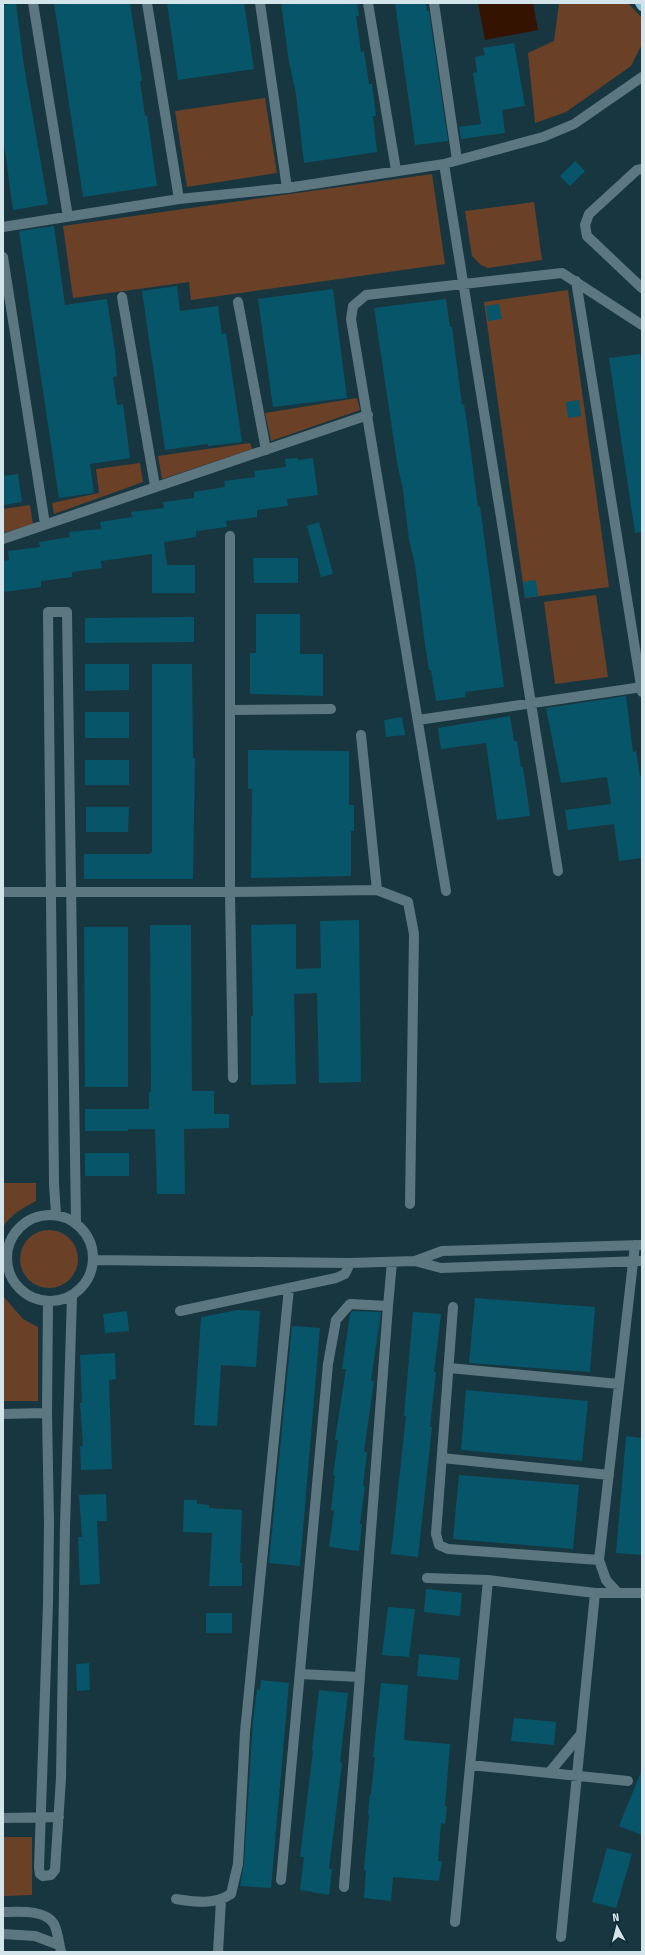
<svg xmlns="http://www.w3.org/2000/svg" width="645" height="1955" viewBox="0 0 645 1955" font-family="'Fira Sans Condensed',sans-serif">
<rect width="100%" height="100%" fill="#183640"/>
<path fill="#6a4127" d="M559,3H628L642,18V44L631,66L566,112L535,123L528,53L554,41Z
M265,98L277,173L187,187L175,111Z
M432,174L445,264L191,300L189,282L73,298L63,226Z
M534,202L542,260L488,268L481,265L472,256L465,211Z
M568,290L609,587L525,598L484,302Z
M357,398L360,410L271,441L265,413Z
M250,443L252,449L162,479L158,456Z
M140,463L143,482L54,514L52,503L99,493L96,469Z
M30,505L33,524L3,533V509Z
M596,595L608,677L555,684L544,602Z
M3,1183H36V1201C23,1208 11,1214 3,1227Z
M20 1259a29 29 0 1 1 58 0a29 29 0 1 1-58 0Z
M3,1296L23,1319L38,1327V1401H3Z
M4,1837H32V1895L4,1896Z"/>
<path fill="#341400" d="M478,3H533L538,30L485,40Z"/>
<path fill="#075569" d="M16,3L24,66L48,204L13,210L3,136V5Z
M54,3H130L142,81H140L145,116L147,115L157,186L83,197Z
M167,3H244L254,69L178,80Z
M281,3H357L359,16H356L361,52L364,51L369,84H372L376,116H373L377,152L304,163L296,94L289,62Z
M395,3H426L427,11H429L448,141L415,145Z
M514,43L525,106L502,110L505,133L461,139L459,127L481,124L473,73L477,72L475,57L485,55L483,48Z
M575,161L585,171L570,186L560,176Z
M54,226L65,305L107,299L115,351L117,376L113,377L117,405L123,404L130,458L90,464L94,493L59,498L19,231Z
M177,286L180,311L218,306L222,334L226,333L242,442L208,446L207,444L165,450L142,291Z
M333,289L347,398L273,407L258,299Z
M446,299L450,327H452L462,405L464,404L468,430L478,507L480,506L504,687L465,692L466,697L436,701L431,670H429L425,645L415,565L409,540L403,490L397,462L374,308Z
M499,304L502,319L488,321L486,306Z
M640,354L642,367V532L635,533L609,358Z
M579,400L581,416L568,418L566,402Z
M298,458V460L313,458L318,495L287,499L288,506L257,510V517L226,521L227,527L196,531V537L164,542L167,565H195V593H152V554L101,561L102,568L72,572V577L41,581V587L3,592V561L9,560L8,551L40,547L39,542L70,537L69,532L101,529L100,522L132,517L131,512L164,508L163,502L194,498V492L225,487L224,481L255,477L254,471L286,467L285,459Z
M18,474L22,502L3,505V476Z
M319,522L333,574L321,577L307,526Z
M253,558H298V583H254Z
M536,580L538,596L525,598L523,582Z
M256,614H300V654H323V696L250,694V653H256Z
M194,617V642L85,643V618Z
M85,664H129V690L85,691Z
M152,664H192L193,758H195L193,879H84V854H150L152,852Z
M626,696L633,752L636,751L640,776L642,775V858L619,861L614,824L568,830L565,810L611,804L607,777L561,783L546,708Z
M85,712H129V738H85Z
M510,716L514,741H517L521,767H523L530,816L497,820L486,743L441,749L438,728Z
M402,717L405,735L386,737L384,720Z
M248,750L349,751V805H354V831H351V876L251,878L252,789H248Z
M85,760H129V785H85Z
M86,807H129L128,832H86Z
M359,920L361,1082L319,1083L317,993L294,994L296,1084L251,1085V1016H253L251,925L296,924V969L321,968L320,921Z
M150,925H191L192,1091H214V1114H229V1128L184,1129L185,1194H157L155,1129H128V1131H85V1109H149V1092H151Z
M84,927H128V1087H85Z
M85,1153H129V1176H85Z
M475,1298L595,1307L590,1372L469,1363Z
M238,1310L260,1311L256,1367L221,1365L217,1426L194,1425L201,1317Z
M127,1311L129,1331L105,1333L103,1314Z
M353,1311L381,1312L371,1381H374L364,1452H367L363,1486H365L360,1524H362L359,1551L329,1547L334,1510H331L335,1476L333,1475L338,1440H335L346,1369H342L350,1314Z
M413,1312L441,1314L434,1372H436L430,1427H432L418,1557L391,1554L406,1416H404Z
M292,1326L320,1328L300,1566L269,1563Z
M115,1353L116,1379L109,1380L112,1469L81,1470L80,1446H83L80,1403H82L80,1355Z
M466,1390L588,1401L582,1461L461,1450Z
M626,1436L642,1438V1555L616,1553Z
M459,1475L579,1485L573,1549L453,1539Z
M106,1494L107,1521H97L100,1584L80,1585L78,1537H82L79,1495Z
M184,1500H197V1504L209,1505V1508L242,1510L240,1563H242V1586H209L212,1533L183,1532Z
M426,1589L462,1593L460,1616L424,1612Z
M388,1607L415,1609L409,1657L382,1655Z
M206,1613H232V1633H206Z
M419,1654L460,1658L458,1680L417,1676Z
M89,1663L90,1690L77,1691L76,1664Z
M261,1680L289,1683L271,1888L240,1886L244,1864L253,1720L257,1689L260,1690Z
M381,1683L408,1685L404,1740L450,1744L445,1806H447L445,1824L441,1823L438,1861H442L439,1881L393,1877L391,1901L364,1898L366,1871L364,1870L369,1815L368,1814L370,1794H371L375,1757H373Z
M319,1690L348,1693L340,1762L342,1763L329,1869H332L329,1895L300,1890L304,1857H300L313,1751L312,1750Z
M514,1718L556,1722L554,1745L511,1741Z
M641,1772H642V1835L619,1826Z
M607,1848L632,1854L616,1908L592,1902Z"/>
<g fill="none" stroke-linecap="round" stroke-linejoin="round">
<path stroke="#5d7780" stroke-width="10" d="M33,3L68,217
M147,3L179,199
M260,3L287,188
M368,3L396,170
M434,3L457,160
M444,164L558,871
M642,169L637,170L589,214L585,225L587,236L642,288
M3,227L179,199L287,188L444,164L543,137L574,124L642,77
M3,257L45,524
M576,281L642,692
M122,297L155,486
M238,302L266,450
M230,536V892L233,1078
M3,539L368,415
M230,710L331,709
M418,720L642,687
M361,735L377,890L408,902L414,934L410,1204
M446,891L351,319L353,306L366,295L562,273L642,325
M3,892H230L377,890
M56,1214L54,1184L48,612H67L76,1222
M7 1258a43 43 0 1 1 86 0a43 43 0 1 1-86 0Z
M94,1260L350,1263L415,1261L441,1268L642,1261
M415,1261L442,1251L641,1245
M48,1302L47,1413L49,1523L48,1604L39,1868L40,1874L43,1876L51,1875L55,1870L61,1778L65,1526L72,1296
M453,1307L436,1534L439,1545L448,1549L599,1560
M180,1311L336,1278L345,1274L350,1263
M449,1368L619,1384
M3,1414L47,1413
M442,1458L609,1475
M427,1578L488,1580L595,1593H642
M617,1592L606,1580L599,1560L635,1245
M300,1674L360,1677
M470,1765L628,1781
M549,1773L581,1734
M3,1818L59,1817
M281,1880L328,1364L336,1320L350,1304L388,1306L392,1262
M344,1887L388,1306
M176,1899C196,1902 214,1905 231,1894L238,1864L245,1732L289,1288
M3,1912C17,1912 45,1909 54,1924C58,1932 59,1944 61,1952
M455,1922L488,1580
M3,1934L35,1936L59,1945
M561,1937L595,1593
M218,1952L221,1900"/>
<path stroke="#85bcd0" stroke-width="10" d="M640,3L642,6"/>
</g>
<rect width="645" height="1955" fill="none" stroke="#d4e4eb" stroke-width="8"/>
<g transform="translate(617 1927) rotate(353)" stroke="#0d2c36" stroke-width="3" paint-order="stroke">
<path d="M0-3L7 15L0 10L-7 15Z" fill="#d4e4eb"/>
<text y="-6" font-size="11" font-weight="bold" text-anchor="middle" fill="#d4e4eb">N</text>
</g>
</svg>
